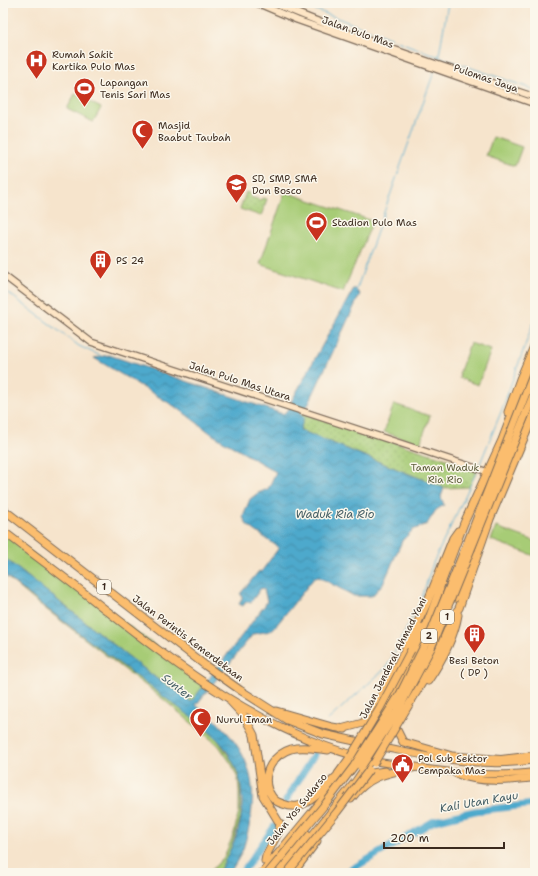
<svg xmlns="http://www.w3.org/2000/svg" width="538" height="876" viewBox="0 0 538 876" font-family="'Shantell Sans',sans-serif">
<defs>
<pattern id="park-dots" width="8" height="8" patternUnits="userSpaceOnUse"><rect width="8" height="8" fill="#a7cc76"/><path d="M2 2h.1M6 6h.1" fill="none" stroke="#91af66" stroke-width="1.8" stroke-linecap="round"/></pattern>
<pattern id="water-waves" width="16" height="10" patternUnits="userSpaceOnUse"><rect width="16" height="10" fill="#4ea9cc"/><path d="M0 5q4-4 8 0t8 0" fill="none" stroke="#428aa5"/></pattern>
</defs>
<rect width="100%" height="100%" fill="#fbf7ec"/>
<filter id="ink" filterUnits="userSpaceOnUse"><feTurbulence type="fractalNoise" baseFrequency=".025" numOctaves="2"/><feDisplacementMap in="SourceGraphic" scale="8" xChannelSelector="R" yChannelSelector="G"/><feConvolveMatrix kernelMatrix="1 2 1 2 8 2 1 2 1" color-interpolation-filters="sRGB"/></filter>
<filter id="wash" filterUnits="userSpaceOnUse"><feTurbulence type="fractalNoise" baseFrequency=".012" numOctaves="4" result="noise"/><feDisplacementMap in="SourceGraphic" scale="16" xChannelSelector="R" yChannelSelector="G"/><feGaussianBlur stdDeviation="0.9" result="paint"/><feColorMatrix in="noise" values="0 0 0 0 0 0 0 0 0 0 0 0 0 0 0 0 0 1.4 0 .05"/><feComposite in="paint" operator="in"/></filter>
<g filter="url(#wash)">
<rect width="100%" height="100%" fill="#f6e4cc"/>
<path fill="#a7cc76" stroke="#717b4a" d="M75,94L101,108L93,122L67,109Z
M493,137L522,147L515,166L486,156Z
M285,192L373,221L343,292L260,264Z
M470,343L491,350L478,385L459,378L460,374H459Z
M394,404L430,416L420,444L384,432Z
M496,527L535,541V556L491,540Z
M3,531L206,684L191,702L177,691L161,682L3,557Z
M3,574L65,623L110,655L200,723L218,740L234,764L240,780L241,817L229,853L218,873H209L224,857L234,833L239,811V791L238,779L232,765L219,746L163,699L34,600Z"/>
<path fill="url(#park-dots)" stroke="#717b4a" d="M246,192L251,194L250,197L261,200L262,198L267,199L261,216L240,209Z
M299,412L478,469L469,487L444,488L300,430L301,416Z"/>
<path fill="url(#water-waves)" stroke="#446a75" d="M354,288L360,294L307,407L299,412L304,418L300,430L444,488L441,497L444,505L436,510L427,524L413,530L402,541L384,582L372,596H354L319,577L314,578L275,627L270,631L253,634L196,705C202,711 209,715 215,720C247,750 258,779 250,822C248,831 246,840 243,849C240,857 234,865 230,873H218C227,857 239,835 241,817C243,806 242,791 240,781C237,767 227,749 217,739C198,720 175,706 155,690C104,652 53,614 3,574V557L161,682L177,691L191,702L265,605L267,601L264,589L261,588L251,602H246L243,606L239,604L242,599V595L240,594L259,571L261,572L278,549V547L247,525L243,517L250,499L258,493L268,489L276,472L213,435L179,409L94,358L109,355L283,414L289,409L292,400Z"/>
<g fill="none" stroke-linecap="round" stroke-linejoin="round">
<path stroke="#4ea9cc" stroke-width="1" d="M298,3L434,55L535,90
M438,61L448,3
M3,289L79,346L101,356
M356,291L434,72
M479,466L501,412L535,318
M328,720L387,667L421,600L433,563L477,471"/>
<path stroke="#4ea9cc" stroke-width="7" d="M286,801L302,774L314,755
M242,873L274,827
M345,873L434,821L475,811L535,804"/>
</g>
</g>
<g filter="url(#ink)">
<g fill="none" stroke-linecap="round" stroke-linejoin="round">
<defs>
<path id="secondary" d="M257,3L297,20L535,104
M273,3C358,39 447,68 535,97
M3,275L91,342L488,472"/>
<path id="primary" d="M380,747C417,754 455,763 492,763C507,764 521,762 535,760
M445,755L501,759L535,755
M372,761C426,769 480,779 535,772
M456,774C480,784 510,781 535,778"/>
<path id="highway" d="M508,412L520,379L535,344
M3,509L206,666L240,690L287,720L323,734L364,743
M3,531C34,555 66,578 97,603C180,668 266,735 371,760
M438,592L464,523L502,440L535,354
M455,598L472,557L478,554
M411,650L421,628
M424,681L433,663L454,615L459,608L490,519L535,412
M428,681C441,662 454,638 458,615
M410,697L432,652
M231,702L244,716L254,735L263,796L280,824L278,833L266,856L265,861
M276,711L332,727L345,729
M381,718L416,653L440,589
M394,724L403,742L449,755
M341,729L363,723L373,712L406,648L427,603L453,538L458,531
M328,750C317,749 303,746 291,749C274,754 262,772 268,790C270,793 271,797 275,800C277,802 280,803 283,804C288,806 292,807 298,806C313,802 326,786 337,776
M338,774L351,756
M363,778L372,773L385,771
M351,799C370,774 388,773 417,767
M262,873L351,765
M275,873L307,834
M282,873L356,781L382,743
M293,873L317,841"/>
</defs>
<use href="#secondary" stroke="#7c6b5b" stroke-width="8"/>
<use href="#primary" stroke="#7c6b5b" stroke-width="8"/>
<use href="#highway" stroke="#7c6b5b" stroke-width="9"/>
<use href="#secondary" stroke="#fde5c5" stroke-width="5.5"/>
<use href="#primary" stroke="#fbbd6e" stroke-width="6"/>
<use href="#highway" stroke="#fbbd6e" stroke-width="7"/>
<defs>
<path id="highway-bridge" d="M351,756L380,708L411,650
M374,763L422,683
M361,767L397,712L431,648L535,391
M268,873L326,803L354,766L400,694L432,630L466,546L535,370
M287,873L337,812L369,770"/>
</defs>
<use href="#highway-bridge" stroke="#7c6b5b" stroke-width="9" stroke-linecap="butt"/>
<use href="#highway-bridge" stroke="#fbbd6e" stroke-width="7"/>
</g>
</g>
<defs>
<symbol id="hospital-pin" viewBox="-11 -11 22 30"><path d="M0 17L-7.5 6A9.5 9.5 0 1 1 7.5 6Z" fill="#c8321e" stroke="#fbf7ec"/><path d="M-5-5h3v3.5h4V-5h3V5h-3V1.5h-4V5h-3Z" fill="#fff"/></symbol>
<symbol id="stadium-pin" viewBox="-11 -11 22 30"><path d="M0 17L-7.5 6A9.5 9.5 0 1 1 7.5 6Z" fill="#c8321e" stroke="#fbf7ec"/><path d="M0-5a6.5 5 0 1 0 0 10a6.5 5 0 1 0 0-10ZM-3.5-1.8h7v3.6h-7Z" fill="#fff"/></symbol>
<symbol id="mosque-pin" viewBox="-11 -11 22 30"><path d="M0 17L-7.5 6A9.5 9.5 0 1 1 7.5 6Z" fill="#c8321e" stroke="#fbf7ec"/><path d="M3.5-4.9A6 6 0 1 0 3.5 4.9A5 5 0 1 1 3.5-4.9Z" fill="#fff"/></symbol>
<symbol id="school-pin" viewBox="-11 -11 22 30"><path d="M0 17L-7.5 6A9.5 9.5 0 1 1 7.5 6Z" fill="#c8321e" stroke="#fbf7ec"/><path d="M0-5L7-2L0 1L-7-2ZM-4 1L0 2.5L4 1V4Q0 6-4 4Z" fill="#fff"/></symbol>
<symbol id="building-pin" viewBox="-11 -11 22 30"><path d="M0 17L-7.5 6A9.5 9.5 0 1 1 7.5 6Z" fill="#c8321e" stroke="#fbf7ec"/><path d="M-4-6H4V6H1V3H-1V6H-4ZM-2.5-4.3h1.7v1.8h-1.7ZM.8-4.3h1.7v1.8H.8ZM-2.5-1h1.7V.8h-1.7ZM.8-1h1.7V.8H.8Z" fill="#fff"/></symbol>
<symbol id="civic-pin" viewBox="-11 -11 22 30"><path d="M0 17L-7.5 6A9.5 9.5 0 1 1 7.5 6Z" fill="#c8321e" stroke="#fbf7ec"/><path d="M-.6-6.5H3V-4.5H.6V-3L4-1V1h2V6H-6V1h2V-1L-.6-3ZM-1.2 2.5V6h2.4V2.5Z" fill="#fff"/></symbol>
</defs>
<g fill-rule="evenodd">
<use href="#hospital-pin" x="24" y="48" width="25" height="34"/>
<use href="#stadium-pin" x="72" y="76" width="25" height="34"/>
<use href="#mosque-pin" x="130" y="118" width="25" height="34"/>
<use href="#school-pin" x="224" y="172" width="25" height="34"/>
<use href="#stadium-pin" x="304" y="210" width="25" height="34"/>
<use href="#building-pin" x="88" y="248" width="25" height="34"/>
<use href="#building-pin" x="462" y="622" width="25" height="34"/>
<use href="#mosque-pin" x="188" y="706" width="25" height="34"/>
<use href="#civic-pin" x="390" y="752" width="25" height="34"/>
</g>
<g text-anchor="middle" dominant-baseline="central" stroke-width="3" stroke-linejoin="round" paint-order="stroke">
<g fill="#fbf7ec" stroke="#75685c" stroke-width="1">
<rect x="97" y="580" width="14" height="14" rx="3"/>
<rect x="440" y="610" width="14" height="14" rx="3"/>
<rect x="421" y="629" width="16" height="14" rx="3"/>
</g>
<g font-size="9" font-weight="bold" fill="#3b2a1e">
<text x="104" y="587">1</text>
<text x="447" y="617">1</text>
<text x="429" y="636">2</text>
</g>
<g font-size="10" fill="#3b2a1e" stroke="#fbf7ec">
<text transform="translate(358 32) rotate(20)">Jalan Pulo Mas</text>
<text transform="translate(486 78) rotate(19)">Pulomas Jaya</text>
<text transform="translate(240 381) rotate(18)">Jalan Pulo Mas Utara</text>
<text transform="translate(188 638) rotate(37)">Jalan Perintis Kemerdekaan</text>
<text transform="translate(393 658) rotate(-63)">Jalan Jenderal Ahmad Yani</text>
<text transform="translate(297 809) rotate(-51)">Jalan Yos Sudarso</text>
</g>
<g font-size="10" fill="#3b2a1e" stroke="#fbf7ec" text-anchor="start">
<text x="52" y="54">Rumah Sakit<tspan x="52" dy="12">Kartika Pulo Mas</tspan></text>
<text x="100" y="82">Lapangan<tspan x="100" dy="12">Tenis Sari Mas</tspan></text>
<text x="158" y="125">Masjid<tspan x="158" dy="12">Baabut Taubah</tspan></text>
<text x="252" y="178">SD, SMP, SMA<tspan x="252" dy="12">Don Bosco</tspan></text>
<text x="332" y="222">Stadion Pulo Mas</text>
<text x="116" y="260">PS 24</text>
<text x="474" y="660" text-anchor="middle">Besi Beton<tspan x="474" dy="12">( DP )</tspan></text>
<text x="216" y="719">Nurul Iman</text>
<text x="418" y="758">Pol Sub Sektor<tspan x="418" dy="12">Cempaka Mas</tspan></text>
</g>
<g font-size="10" fill="#5b5b38" stroke="#fbf7ec">
<text x="445" y="467">Taman Waduk<tspan x="445" dy="12">Ria Rio</tspan></text>
</g>
<g font-size="11" font-style="italic" fill="#435d64" stroke="#fbf7ec">
<text x="335" y="514">Waduk Ria Rio</text>
<text transform="translate(177 687) rotate(38)">Sunter</text>
<text transform="translate(479 802) rotate(-10)">Kali Utan Kayu</text>
</g>
</g>
<rect width="538" height="876" fill="none" stroke="#fbf7ec" stroke-width="16"/>
<path d="M384 842v6h120v-6" fill="none" stroke="#3b2a1e" stroke-width="2"/>
<text x="390" y="842" font-size="12" fill="#3b2a1e" stroke="#fbf7ec" stroke-width="3" paint-order="stroke">200 m</text>
</svg>
